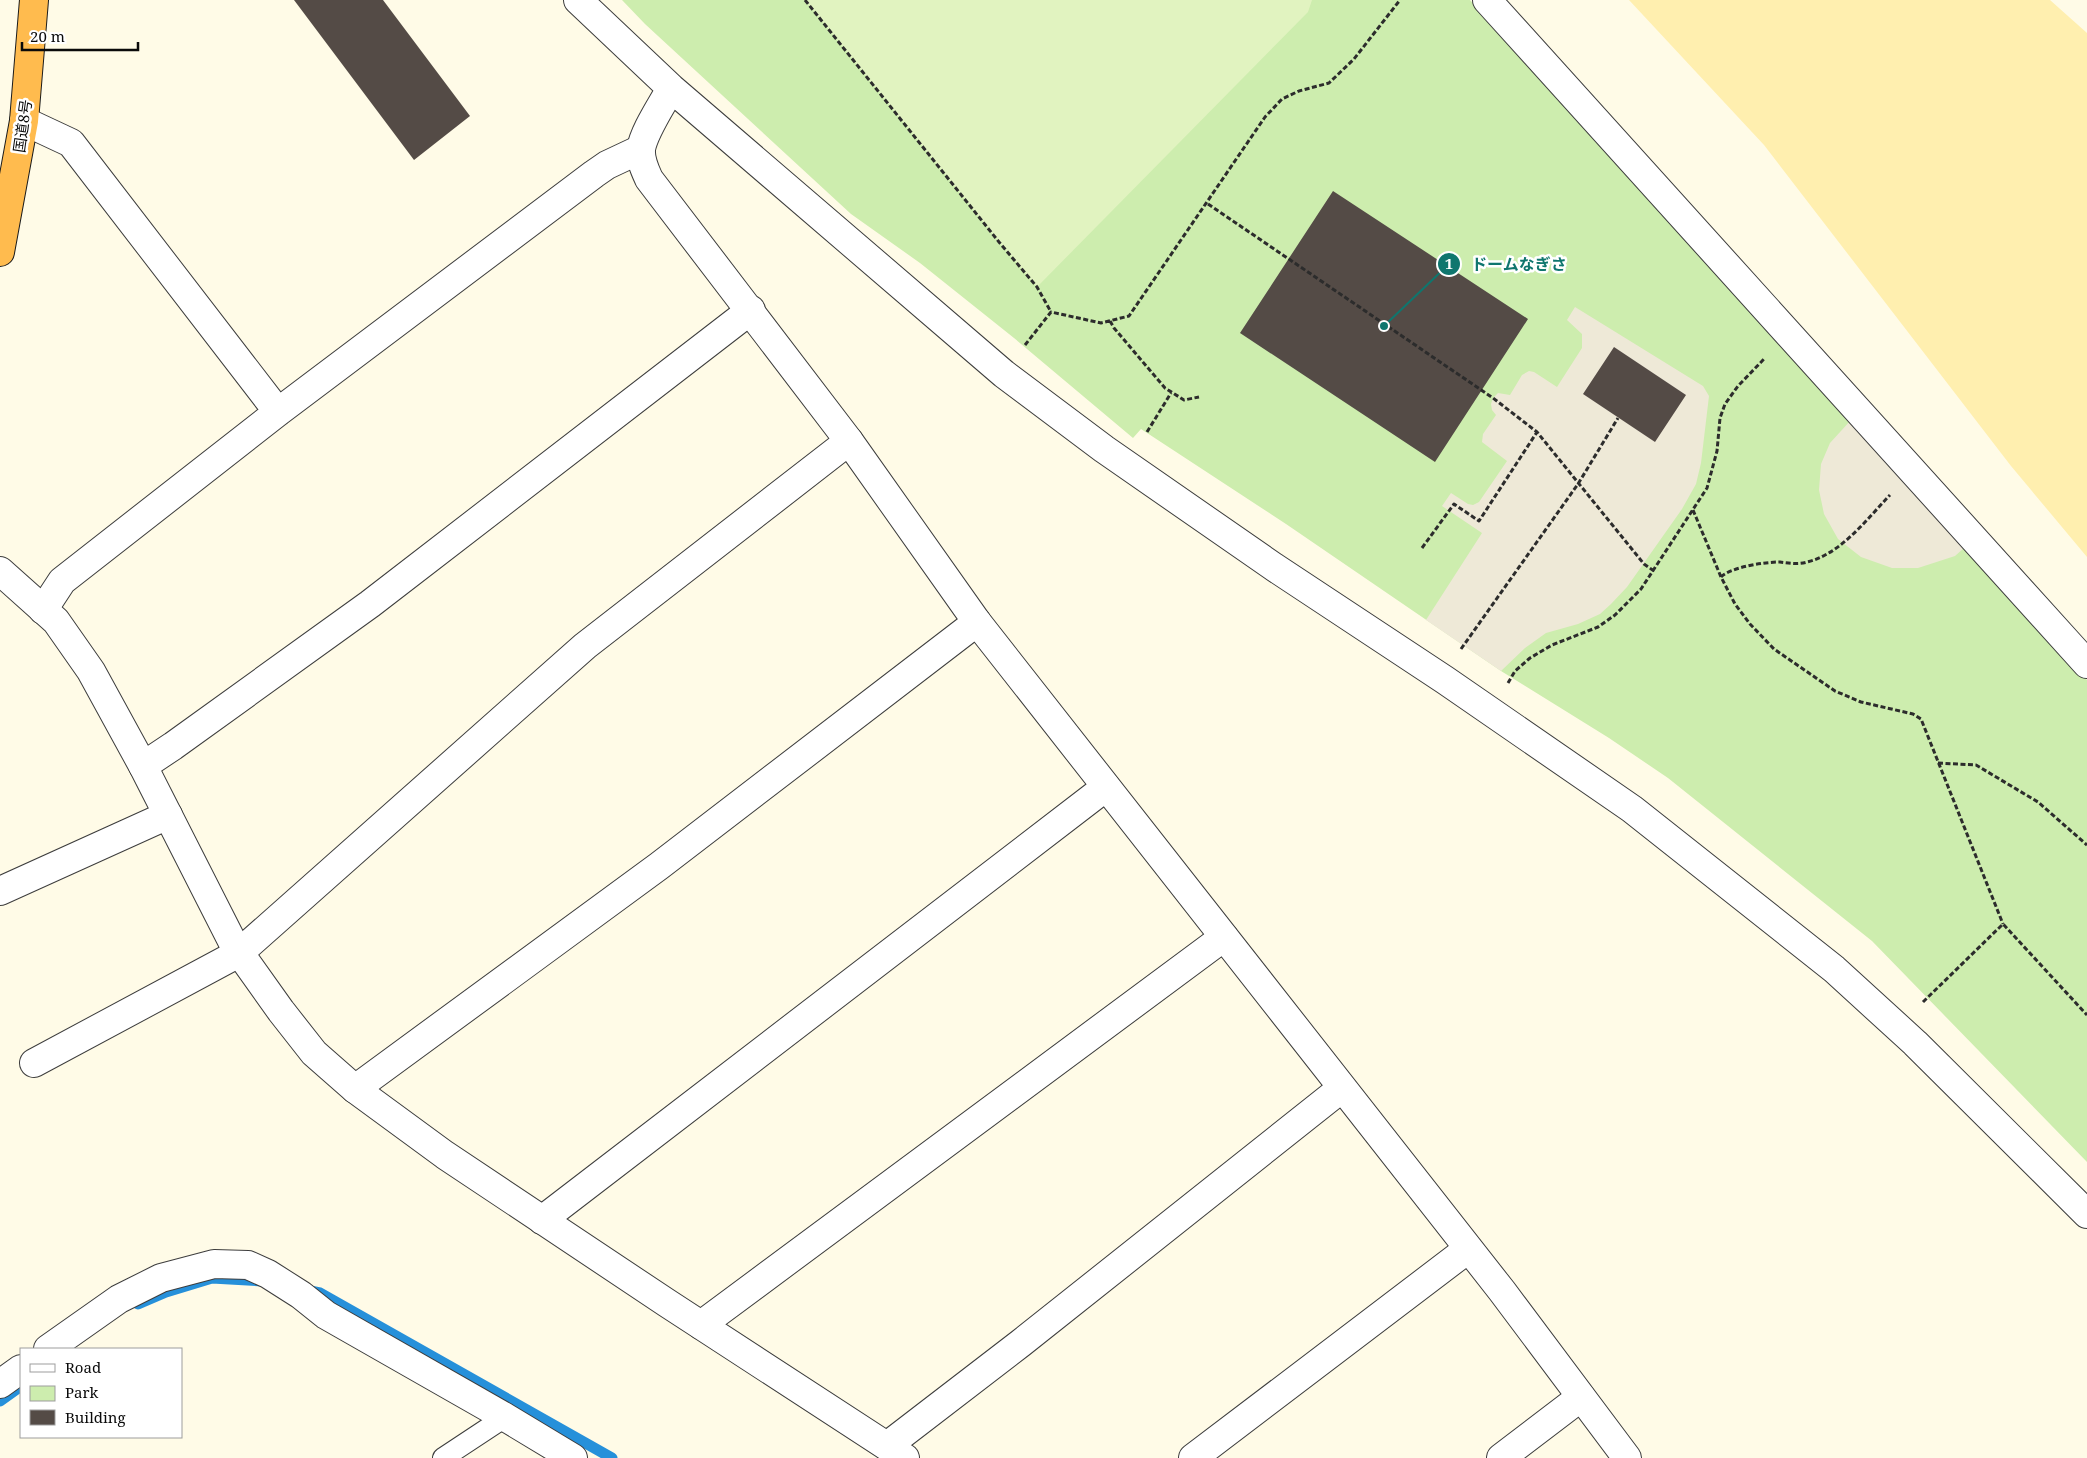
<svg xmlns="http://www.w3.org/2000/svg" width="2087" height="1458" viewBox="0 0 2087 1458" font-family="'Noto Serif','Noto Sans JP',serif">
<rect width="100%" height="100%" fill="#fffbe7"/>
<path fill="#cdedae" d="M622,0H1470L2087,680V1162L1872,941L1668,778L1609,738L1501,671L1286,524L1141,429L1133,438L1014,338L920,263L851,214L645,24Z"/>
<path fill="#ffefaf" d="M1629,0H2050L2087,33V557L2011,466L1764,145Z"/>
<path fill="#e1f3c0" d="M805,0H1312L1308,12L1037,287L999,242Z"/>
<path fill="#eee9d7" d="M1575,307L1703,386L1709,396L1701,463L1696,484L1682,509L1627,587L1611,604L1600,614L1578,624L1546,633L1525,648L1501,671L1426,620L1482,533L1442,506L1451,493L1468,504L1473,505L1479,502L1507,461L1482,442L1483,434L1496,415L1492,410L1491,404L1493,398L1498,393L1510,395L1522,375L1529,371L1534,372L1557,387L1582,348V334L1567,320Z
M1851,420L1973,540L1955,556L1918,568H1892L1861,557L1838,539L1824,514L1819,490L1821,464L1830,443Z"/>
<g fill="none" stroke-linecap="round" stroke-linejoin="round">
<path stroke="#2690da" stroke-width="11" d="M310,1291L320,1293L612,1458
M138,1304L166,1292L212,1278L263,1281
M0,1401L21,1386"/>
</g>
<path fill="#544b46" d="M294,0H383L470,116L414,160Z
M1333,191L1528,319L1435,462L1240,333Z
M1614,347L1686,395L1655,442L1583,394Z"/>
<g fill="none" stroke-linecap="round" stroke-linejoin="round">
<defs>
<path id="service" d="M443,1458L505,1417"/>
<path id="pedestrian" d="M1487,0L2087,664"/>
<path id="minor" d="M24,121L71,143L278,412
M43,610L62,581L278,412L594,174L607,165L641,149
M143,766L173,746L370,604L751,310
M0,891L168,815
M34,1063L239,953L585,646L849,441
M355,1089L659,866L977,622
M542,1220L1106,787
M701,1325L1224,937
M48,1349L119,1299L161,1278L214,1264L248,1265L268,1274L301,1295L326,1315L505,1417L573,1458
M0,1384L21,1369
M887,1446L1021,1343L1342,1088
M1193,1458L1468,1249
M1501,1458L1581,1397"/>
<path id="tertiary" d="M578,0L671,88L1004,374L1104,449L1274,567L1445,680L1632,809L1834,969L1915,1043L2087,1214
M671,88C662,105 644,131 641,149C640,160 645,170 649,179L849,441L977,622L1502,1291L1627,1458
M0,571L56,621L91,671L143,766L234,945L281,1011L314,1053L355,1089L445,1155L667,1303L905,1458"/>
<path id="trunk" d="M0,252L24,121L34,0"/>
</defs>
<use href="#service" stroke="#3d3d3d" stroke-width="22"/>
<use href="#pedestrian" stroke="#3d3d3d" stroke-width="30"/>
<use href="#minor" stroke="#3d3d3d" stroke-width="30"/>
<use href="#tertiary" stroke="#3d3d3d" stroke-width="30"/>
<use href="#trunk" stroke="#1b1b1b" stroke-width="30"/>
<path stroke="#2c2c2c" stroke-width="3" stroke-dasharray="5 2.5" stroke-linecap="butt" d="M805,0L999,242L1037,287L1051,312
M1208,204L1493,398L1537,432L1644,564L1654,571
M1110,321L1114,328L1165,388L1184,400L1199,397
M1025,345L1051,312L1101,323L1129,316L1265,117L1282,99L1299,91L1329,83L1354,59L1400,0
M1147,432L1171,393
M1693,510L1721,577L1735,604L1750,624L1774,649L1835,691L1861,702L1913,714L1921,719L2003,924
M1422,548L1454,504L1479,521L1537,432
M1721,577C1731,567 1765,562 1780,562C1789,563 1798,565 1807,562C1841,554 1866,520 1890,495
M1461,649L1578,484L1618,418
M1508,683L1515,671L1530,658L1552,645L1598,627L1615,615L1641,589L1707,488L1717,451L1720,418L1725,404L1738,386L1764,359
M1938,763L1976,765L2038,802L2087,845
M1923,1002L2003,924L2087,1015"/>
<use href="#service" stroke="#fff" stroke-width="20"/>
<use href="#pedestrian" stroke="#fff" stroke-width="28"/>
<use href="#minor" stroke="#fff" stroke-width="28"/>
<use href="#tertiary" stroke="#fff" stroke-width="28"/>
<use href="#trunk" stroke="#ffbb4e" stroke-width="28"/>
</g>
<g text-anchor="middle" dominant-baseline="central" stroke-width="5" stroke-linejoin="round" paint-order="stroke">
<g font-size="15" fill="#0a0a0a" stroke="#fff">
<text transform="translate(22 126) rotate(-82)">国道8号</text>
</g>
</g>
<path fill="none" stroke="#0f766e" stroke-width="2" d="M1384 326L1449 264"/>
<g fill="#0f766e" stroke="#fff" stroke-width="2">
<circle cx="1384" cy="326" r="5"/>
<circle cx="1449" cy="264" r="12"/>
</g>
<g font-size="15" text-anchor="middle" font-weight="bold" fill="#fff">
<text x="1449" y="269">1</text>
</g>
<g font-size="16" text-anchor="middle" font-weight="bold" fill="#0f766e" stroke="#fff" stroke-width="5" stroke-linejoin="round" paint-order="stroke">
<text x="1519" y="270">ドームなぎさ</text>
</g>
<rect x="20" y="1348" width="162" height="90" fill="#ffffff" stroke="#9d9d9d"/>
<rect x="30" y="1364" width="25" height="8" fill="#ffffff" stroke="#9d9d9d"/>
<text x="65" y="1373" font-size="15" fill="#0a0a0a">Road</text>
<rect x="30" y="1386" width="25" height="15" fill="#cdedae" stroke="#9d9d9d"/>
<text x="65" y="1398" font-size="15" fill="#0a0a0a">Park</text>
<rect x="30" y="1410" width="25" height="15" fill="#544b46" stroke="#9d9d9d"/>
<text x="65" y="1423" font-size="15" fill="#0a0a0a">Building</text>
<path d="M22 42v8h116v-8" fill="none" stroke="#0a0a0a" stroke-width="2.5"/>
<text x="30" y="42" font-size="15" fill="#0a0a0a" stroke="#ffffff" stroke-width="4" paint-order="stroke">20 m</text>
</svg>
